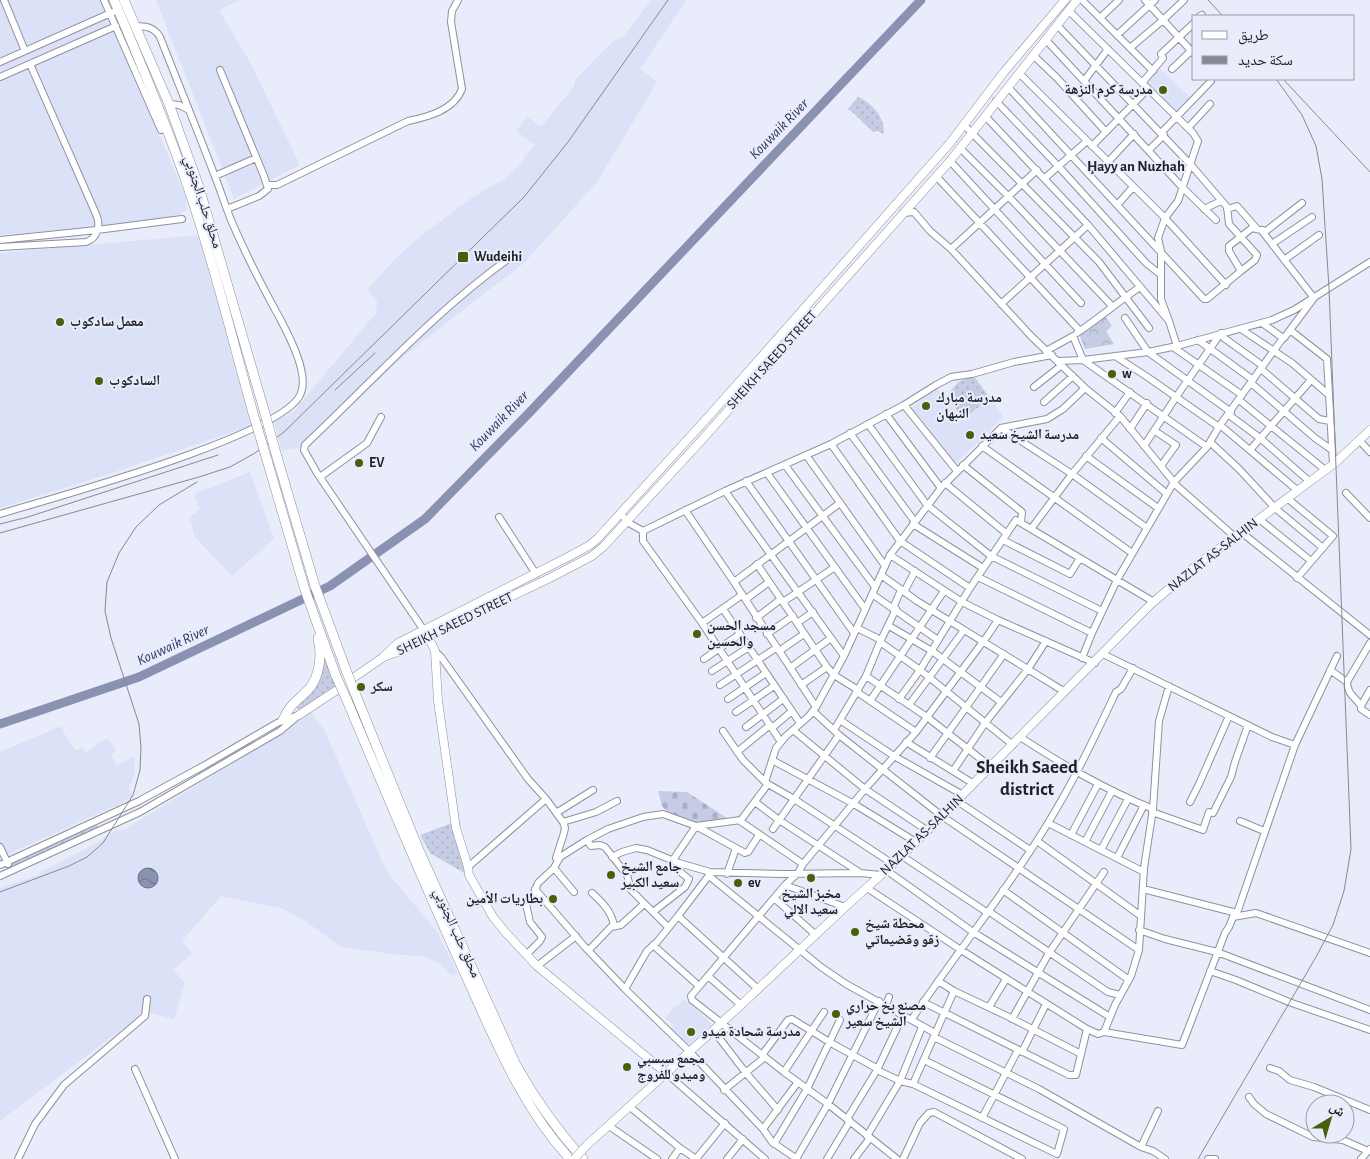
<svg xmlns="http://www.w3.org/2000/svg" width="1370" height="1159" viewBox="0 0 1370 1159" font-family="'Alegreya Sans','Noto Naskh Arabic',sans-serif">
<defs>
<pattern id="grass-dots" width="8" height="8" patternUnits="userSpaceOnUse" patternTransform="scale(1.25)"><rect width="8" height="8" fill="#c5cce3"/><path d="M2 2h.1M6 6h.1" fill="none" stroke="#a9afc3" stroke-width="1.8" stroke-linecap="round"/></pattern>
<pattern id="forest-crowns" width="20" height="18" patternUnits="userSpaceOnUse" patternTransform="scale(1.25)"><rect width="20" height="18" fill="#c5cce3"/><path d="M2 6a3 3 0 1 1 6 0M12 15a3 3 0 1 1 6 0" fill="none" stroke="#a9afc3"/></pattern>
<pattern id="cemetery-stones" width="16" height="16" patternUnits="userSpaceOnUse" patternTransform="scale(1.25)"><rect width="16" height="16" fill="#c5cce3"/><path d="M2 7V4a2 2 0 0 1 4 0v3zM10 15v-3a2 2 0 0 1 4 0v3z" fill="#a9afc3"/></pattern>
<pattern id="water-waves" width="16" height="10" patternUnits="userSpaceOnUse" patternTransform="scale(1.25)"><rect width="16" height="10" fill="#8a92b1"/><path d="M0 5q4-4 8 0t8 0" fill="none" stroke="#707790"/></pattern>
</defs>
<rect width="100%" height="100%" fill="#e9edfb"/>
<path fill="#dbe1f6" d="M0,0H101L186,197V210L169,221L0,235Z
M156,0H239L219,10L251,64L300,165L234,199Z
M651,0H686L640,69L657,82L597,182L524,263L404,356L309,446L282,451L274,422L294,411L376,313L377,301L367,290L394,260L417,239L473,197L504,179L523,161L524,157L535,145L516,131L527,116L541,127L575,85V80L612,42L623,37Z
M1159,68L1192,99L1177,114L1144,83Z
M198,235L253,425L109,474L0,508V253Z
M936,387L964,421L990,398L1004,417L955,464L911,409Z
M250,472L274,539L232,576L195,537L189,518L200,509L194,494Z
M310,712L324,729L387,872L438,933L458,974L451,975L438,962L423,956L401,955L341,947L304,920L281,908L221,896L182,941L192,954L173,970L185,983L174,1019L145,1012L0,1121V888L41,874V872L102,840L116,830H124L283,732Z
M71,722L62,727L65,735L76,751L82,747L86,752L104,740L108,739L115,748V751L111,756L117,765L135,756L134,775L129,789L133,796L116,807L110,808L0,858V752Z
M684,999L712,1024L688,1047L670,1029L674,1025L665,1018L675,1005L677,1007Z"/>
<path fill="url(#grass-dots)" d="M858,97C871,102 887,119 883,134L878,131L873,132L850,110H847Z
M974,376L990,398L964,419L946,397L958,382Z
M324,648L336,685L299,710L297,708L311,693L316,686Z
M452,823L466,874L430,853L420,835Z
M97,824L98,828L11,867L10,863Z"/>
<path fill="url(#forest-crowns)" d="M1105,316L1112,326L1106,331L1114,344L1085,349L1079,334Z"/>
<path fill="url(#cemetery-stones)" d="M658,791L687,792L730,820L693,824L669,814L662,806Z"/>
<path fill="url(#water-waves)" stroke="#6a7088" d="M138 878a10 10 0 1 1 20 0a10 10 0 1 1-20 0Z"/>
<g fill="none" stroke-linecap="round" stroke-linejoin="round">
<path stroke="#8a92b1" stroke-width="9" d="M0,724L139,677L330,586L425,519L528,414L921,0"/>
<defs>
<path id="minor" d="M4,0L25,51
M104,0L161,130
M1082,0L1153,71
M1145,0L1194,54
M1069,11L1193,133L1198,141L1178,201L1165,218L1158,238L1161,251V299L1169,321
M1200,16L1202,15
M1100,18L1119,0
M1057,25L1191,165L1227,207L1229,224L1257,255L1255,260L1241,271
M1117,35L1155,0
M1046,40L1182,187L1216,220
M1130,48L1163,20L1184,0
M1034,56L1057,78L1106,132
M0,62L113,12
M1172,69L1193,49
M220,70L264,176L268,189L259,196L227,209
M1019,73L1165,218L1226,285
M0,77L116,26
M1084,81L1108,49
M1142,83L1163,58L1161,54L1194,23
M1008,87L1204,299H1207L1241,271L1229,251V246L1252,228L1266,231L1302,203
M996,101L1059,167L1146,263L1161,275
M169,104L179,105L189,110
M985,116L1088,225L1137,283L1169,321L1177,346
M965,126L1099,262L1149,328
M1188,128L1210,104
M1162,132L1211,81
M1092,146L1148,89
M960,148L1009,197L1112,306
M1149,150L1164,135
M950,161L1081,303
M1108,162L1134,134
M215,176L256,158
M936,176L1080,331
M1045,178L1087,141
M267,185H277L408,121C428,117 454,110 462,89L451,22L452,11L458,0
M1118,204L1133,187
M1204,209L1221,201
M1227,209L1237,206L1257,229
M903,213L914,212L930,231L951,249L1031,336L1085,388L1120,416L1177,486L1235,537
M0,240L97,230L182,219
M1272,244L1312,217
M0,247L86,242C98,238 101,225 96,214L30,64
M951,249L1037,170
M1284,260L1319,235
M1001,304L1088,225
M1125,318L1148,352L1231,412
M1262,323L1283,338
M1241,329L1292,363L1329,395
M1290,330L1327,359L1333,464
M1077,333C1099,318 1118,302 1140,287
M1198,340L1253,380
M1173,347L1242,395
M1046,351L1073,336L1083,360L1207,447
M1115,356L1146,376L1219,427
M1059,361L1083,360L1148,352L1177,346L1272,320L1294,310L1370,262
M1261,369L1319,419L1330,421
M1251,383L1315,438L1332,450
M1034,387L1062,365
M1239,400L1324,469
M1044,402L1073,376
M904,405L936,385L951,377L972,374L1014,362L1052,355
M1115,413L1130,392
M886,414L941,488
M1229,415L1260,438L1309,481
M868,424L927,505L942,517L991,556L1102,611
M1220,425L1297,490
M1001,428L1072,474L1147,528
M1130,429L1147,403
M1155,431L1176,445L1161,466
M850,433L915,522
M1101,438L1167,494
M1360,441L1370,452
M1210,442L1239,469L1275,508L1323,548
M831,444L900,541L970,588
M982,446L1132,553
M1144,446L1176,397L1221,333L1224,338L1263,366
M1250,450L1311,380
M806,455L885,566
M1086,456L1158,508
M785,465L875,587
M963,465L1022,512L1021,523
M767,473L865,609
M320,477L367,443L381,417
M746,481L854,633
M945,483L1007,534
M725,491L844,656
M1346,493L1370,518
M1287,498L1333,536L1297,578
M685,510L734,582
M621,513L627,522L643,531V541L702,623L781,742
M0,514C49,499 287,435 301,393C309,372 288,334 278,315C261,284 245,253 231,220C225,205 220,189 214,174C197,129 178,83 160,37C154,27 146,26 135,26
M499,517L536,574
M1259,519L1311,561
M913,524L983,568
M1031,529L1072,474L1120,416
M643,531L725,491L831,444L904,405L957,471
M1241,532L1370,635
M1003,540L1070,574L1080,558
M890,555L962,602L998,620L1095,663
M757,564L827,667L834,675L858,690
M881,575L917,601L1065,692
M978,577L1092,633
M904,592L915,571
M872,594L938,640
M746,599L769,582
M783,602L835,567
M893,608L901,590
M723,609L800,723
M756,618L781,599
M702,623L742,595
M797,623L813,612
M889,626L932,651L1001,702
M857,628L881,640
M423,629L317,473L304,450L305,445C372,382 433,313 508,259
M767,634L793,616
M880,642L920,670L1013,745
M435,651L441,657L528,779L546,799L563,822L565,828L564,833L556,858L557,860
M779,651L804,634
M1103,654L1272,737L1295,745
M1082,658L1092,633L1117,580L1174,482L1207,447L1220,425L1283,338H1284L1314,298L1262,231
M704,659L740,634
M790,668L831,638
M1330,670L1347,682C1348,696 1355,696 1361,706V709L1370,715
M712,671L749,647
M866,676L927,717L991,767
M1347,682L1370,643
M720,685L776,648
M801,685L827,667
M857,692L916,732
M728,699L766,673
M899,699L920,670L970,588L1016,520L1154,602
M870,701L944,591
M909,705L964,630
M1361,706L1370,690
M816,707L734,582L840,503
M813,711L839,735L942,816L1139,950
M736,712L774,686
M840,720L894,756L963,795
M746,727L783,699
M772,728L792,711
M793,730L865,789L928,831
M834,730L866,676L880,642L896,609
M723,731L743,760L765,782
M1020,737C1065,766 1104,789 1153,809
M906,742L974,784
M737,752L770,725
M930,758L1004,654
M772,760L854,804L916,842
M953,771L985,723L1028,669L1046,641
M768,784L794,799L893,864
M957,801L1030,850
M755,802L779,820L859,872
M1190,802L1199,784L1229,716
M1152,812L1203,830L1209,812
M556,813L593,790
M1213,813L1231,777L1235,762L1248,725
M740,821L803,864
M1240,821L1264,831
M563,822L596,812L617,801
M1048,823L1144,872
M773,829L839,735
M1071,835L1098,784
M587,840L591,846L600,845L605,847L627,875L631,890L668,927
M1037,841L1141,916
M1085,842L1112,791
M0,847L8,864
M1101,850L1128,799
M902,856L985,911L991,913L1108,992L1120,995
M612,857L622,852L636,848L647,850L679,863L710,872L782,874L860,873L881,875
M1117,858L1144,805
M673,860L696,826L745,853L748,852L759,835
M0,865L139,801L205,765L277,723L298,715
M468,867L546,799
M554,868L574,892
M886,870L973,932L1110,1017
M727,874L736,848
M0,876L140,812L280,731L299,715
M709,876L821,967L846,984L935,1033
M785,885L845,907
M867,888L961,950L1087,1029L1098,1034L1104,1032L1115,1005L1131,976L1139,950L1144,868L1153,809L1159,721L1169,686
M535,889L584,946L625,989L690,1052L763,1129L772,1142L797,1159
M1143,889L1237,913L1233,917L1256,913L1370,953
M1003,890L1129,980
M592,893C602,902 612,912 614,926
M774,898L816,935
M653,912L685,887L689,879L679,871V863
M1237,913L1295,745L1337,656
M678,916L758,989
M1139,930L1165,939L1217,952L1370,1010
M653,945L699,986
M589,950L611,927L621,925L644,904
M526,955L540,941L542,937L530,922L526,904L534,893L538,883L554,868L560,857L587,840L608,829L643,817L663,814L696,826L741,820L768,784L765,782L776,748L786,736L809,716L816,707L844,656L890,555L941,488L1001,428L1047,419L1063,409L1085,388
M537,966L576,936
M1210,971L1236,980L1289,1002L1370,1030
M708,976L741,1005
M938,981L954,991L1007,1016L1081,1054
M625,989L647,951L657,942L678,916L710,874
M923,1002L1069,1075H1076L1087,1029
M886,1005L889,997
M989,1007L1006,979
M912,1019C956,953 1007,891 1048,823C1074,781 1095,736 1116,692L1121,689L1133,668
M1012,1019L1049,953L1104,872
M713,1030L746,1073L778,1110
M1104,1032L1182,1045L1225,933L1229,927L1233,917
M934,1037L1039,1089L1141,1147L1153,1151L1165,1159
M1022,1052L1046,1004
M762,1055L788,1020L792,1019L831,1043L878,1069
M1270,1068L1279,1071L1290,1080L1314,1087L1370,1110
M135,1069L175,1159
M877,1070L900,1081L913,1084L1057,1154L1064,1129L924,1060
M784,1072L824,1012
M666,1073L765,1159
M913,1084L954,991
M724,1090L765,1057
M1249,1097L1254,1104L1266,1114L1313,1137L1343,1140L1368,1151
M630,1107L680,1148L696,1159
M982,1118L1018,1050
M847,1119L877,1070L903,1015
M609,1126L657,1159
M763,1129L798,1082
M867,1136L900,1081L922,1027
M774,1144L807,1089L840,1020
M1141,1147L1158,1111
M18,1159L35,1124L64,1085L145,1016L147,999
M672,1159L680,1148
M696,1159L725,1123
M727,1159L743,1139
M796,1159L828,1104L879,1001
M827,1159L850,1121
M854,1159L870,1138
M897,1159L828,1104L784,1072L692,1000L691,996L785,885L798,873L803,864L865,789L916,732L988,635L998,620
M903,1159L920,1123L929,1113L934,1112L1022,1159
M1208,1159H1215
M1361,1159L1370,1149"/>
<path id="major" d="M426,632L435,651L438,701L456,828L468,867L469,875L493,917L506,933L537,966L666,1073
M386,656L401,651L428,636L550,578L592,556L603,547L700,442L950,161L1077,0
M356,676L382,658L398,643L568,557L590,545L598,538L709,416L950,143L1004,72L1065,0
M299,715L337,690
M587,1145L741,1005L843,909L902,856L1151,604L1198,564L1335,463L1370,430"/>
<path id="highway" d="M114,0C141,63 167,126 189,190C214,263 232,338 253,413
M124,0L169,104L199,187L264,410
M277,457L315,586L346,670
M267,460L305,590L336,676
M355,693L418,848L516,1065C535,1099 557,1130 583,1159
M346,698C385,791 424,884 466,976C495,1040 522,1107 570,1159
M283,720C291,703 295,703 308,690C320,677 322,655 318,638"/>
</defs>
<use href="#minor" stroke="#8e919e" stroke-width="8"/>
<use href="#major" stroke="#8e919e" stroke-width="9"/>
<use href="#highway" stroke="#8e919e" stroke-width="10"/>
<use href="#minor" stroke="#fff" stroke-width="6"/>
<use href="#major" stroke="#fff" stroke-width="8"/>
<use href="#highway" stroke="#fff" stroke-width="9"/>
<path stroke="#878a93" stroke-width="1" d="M1208,0L1223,16
M1283,79L1370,172
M335,390L375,353
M0,524L28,517L218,455
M0,533L199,477L230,467L255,453L284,432L524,197L568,142L668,0
M0,892L69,866L87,857L103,843L133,795L140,770L141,748L139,724L111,638L105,611L107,582L119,553L136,527L159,505L197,482
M1198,1159L1316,957L1333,925L1344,891L1351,849L1329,288L1322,179L1316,146L1302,115L1276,79"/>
<defs>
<path id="major-bridge" d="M574,1159L587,1145"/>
<path id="highway-bridge" d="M264,410L277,457
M253,413L267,460
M346,670L355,693
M336,676L346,698"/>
</defs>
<use href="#major-bridge" stroke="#8e919e" stroke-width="9" stroke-linecap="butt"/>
<use href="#highway-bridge" stroke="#8e919e" stroke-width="10" stroke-linecap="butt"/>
<use href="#major-bridge" stroke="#fff" stroke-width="8"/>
<use href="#highway-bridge" stroke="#fff" stroke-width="9"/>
</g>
<g fill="#48600c" stroke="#e9edfb" stroke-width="2">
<circle cx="1163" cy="90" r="5"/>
<rect x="457" y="251" width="12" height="12" rx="2.5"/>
<circle cx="60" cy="322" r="5"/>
<circle cx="1112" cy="374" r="5"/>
<circle cx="99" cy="381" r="5"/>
<circle cx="926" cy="406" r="5"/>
<circle cx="970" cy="435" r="5"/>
<circle cx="359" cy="463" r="5"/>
<circle cx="697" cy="634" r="5"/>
<circle cx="361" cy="687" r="5"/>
<circle cx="611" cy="875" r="5"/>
<circle cx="811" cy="878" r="5"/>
<circle cx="738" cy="883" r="5"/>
<circle cx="553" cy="899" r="5"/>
<circle cx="855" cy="932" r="5"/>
<circle cx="836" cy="1014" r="5"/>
<circle cx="691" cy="1032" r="5"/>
<circle cx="627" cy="1067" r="5"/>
</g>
<g text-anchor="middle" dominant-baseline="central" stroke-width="4" stroke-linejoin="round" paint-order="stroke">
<g font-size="14" font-weight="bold" fill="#212227" stroke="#e9edfb" text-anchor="start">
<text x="1153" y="90" text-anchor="end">مدرسة كرم النزهة</text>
<text x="474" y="257">Wudeihi</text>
<text x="70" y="322">معمل سادكوب</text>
<text x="1122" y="374">w</text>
<text x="109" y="381">السادكوب</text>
<text x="936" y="398">مدرسة مبارك<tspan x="936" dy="16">النبهان</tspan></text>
<text x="980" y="435">مدرسة الشيخ سعيد</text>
<text x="369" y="463">EV</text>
<text x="707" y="626">مسجد الحسن<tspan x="707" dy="16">والحسين</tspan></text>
<text x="371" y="687">سكر</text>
<text x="621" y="867">جامع الشيخ<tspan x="621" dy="16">سعيد الكبير</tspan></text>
<text x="748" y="883">ev</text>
<text x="811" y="894" text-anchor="middle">مخبز الشيخ<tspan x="811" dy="16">سعيد الالي</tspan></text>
<text x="543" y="899" text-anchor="end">بطاريات الأمين</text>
<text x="865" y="924">محطة شيخ<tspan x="865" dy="16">زقو وقضيماتي</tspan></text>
<text x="846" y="1006">مصنع بخ حراري<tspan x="846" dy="16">الشيخ سعير</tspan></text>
<text x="701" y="1032">مدرسة شحادة ميدو</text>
<text x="637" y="1059">مجمع سبسبي<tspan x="637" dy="16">وميدو للفروج</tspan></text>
</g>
<g font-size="14" fill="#212227" stroke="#e9edfb">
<text transform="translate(203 202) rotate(72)">محلق حلب الجنوبي</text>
<text transform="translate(772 360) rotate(-48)">SHEIKH SAEED STREET</text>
<text transform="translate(1213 555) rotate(-38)">NAZLAT AS-SALHIN</text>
<text transform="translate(455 624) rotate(-26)">SHEIKH SAEED STREET</text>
<text transform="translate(922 835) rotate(-44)">NAZLAT AS-SALHIN</text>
<text transform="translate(457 933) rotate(66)">محلق حلب الجنوبي</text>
</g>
<g font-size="15" font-style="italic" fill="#2c3460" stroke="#e9edfb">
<text transform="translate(779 129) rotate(-46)">Kouwaik River</text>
<text transform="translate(499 421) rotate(-46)">Kouwaik River</text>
<text transform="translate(173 645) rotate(-25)">Kouwaik River</text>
</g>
<g font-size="15" font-weight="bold" fill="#212227" stroke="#e9edfb">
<text x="1136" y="166">Ḩayy an Nuzhah</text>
</g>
<g font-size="19" font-weight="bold" fill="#212227" stroke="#e9edfb">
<text x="1027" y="767">Sheikh Saeed<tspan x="1027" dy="22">district</tspan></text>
</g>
</g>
<rect x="1192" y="15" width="162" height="65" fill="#e9edfb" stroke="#999ca6"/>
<rect x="1202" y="31" width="25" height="8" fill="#ffffff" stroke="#999ca6"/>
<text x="1238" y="40" font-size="15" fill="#212227">طريق</text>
<rect x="1202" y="56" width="25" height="8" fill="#878a93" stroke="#999ca6"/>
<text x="1238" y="65" font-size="15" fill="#212227">سكة حديد</text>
<g transform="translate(1330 1119) rotate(38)"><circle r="24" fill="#e9edfb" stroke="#999ca6"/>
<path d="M0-4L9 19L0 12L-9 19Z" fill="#48600c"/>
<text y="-8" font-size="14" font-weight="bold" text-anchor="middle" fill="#212227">ش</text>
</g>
</svg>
